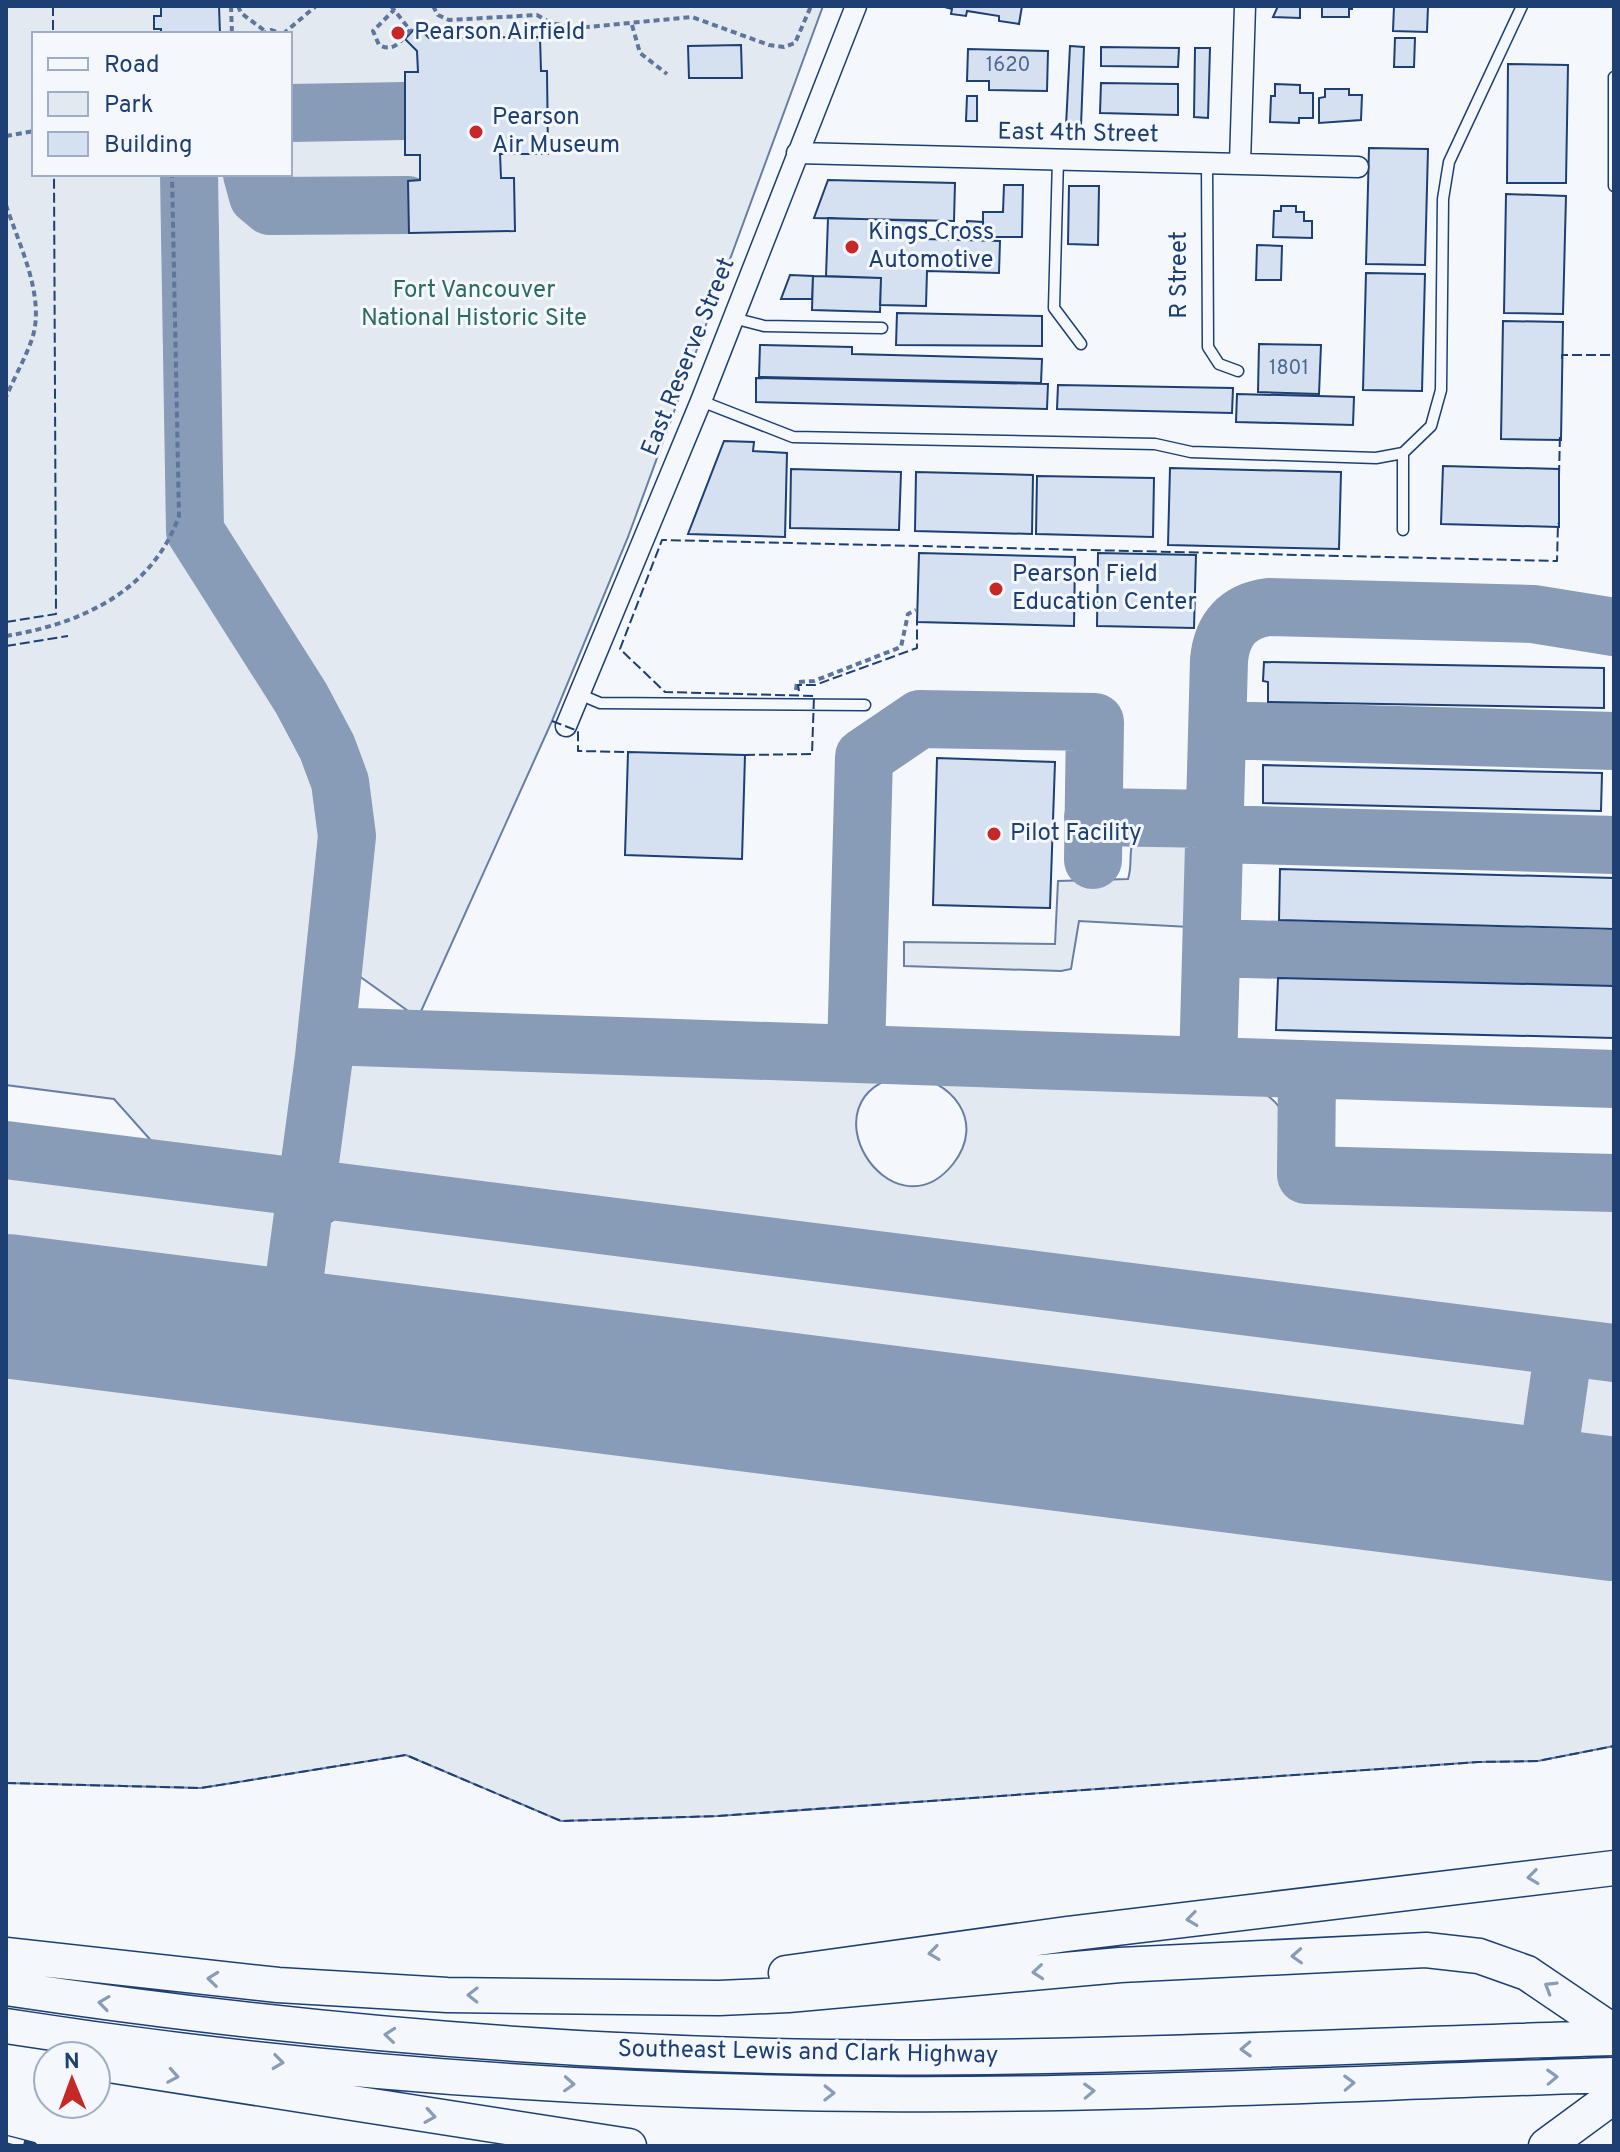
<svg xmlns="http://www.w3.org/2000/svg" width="1620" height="2152" viewBox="0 0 1620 2152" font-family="Overpass,sans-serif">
<rect width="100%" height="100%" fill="#f4f7fb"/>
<path fill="#e3e9f0" stroke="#687fa3" stroke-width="2" fill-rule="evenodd" d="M6,6H823L628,537L552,721L418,1018L317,946L287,1166L280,1169L163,1154L114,1099L6,1085ZM34,34H290V174H34Z
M1149,830L1178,832L1192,849L1189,927L1079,921L1071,969L1061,971L904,966V942L1055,944L1058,881L1128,879C1135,858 1122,838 1149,830Z
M363,1049L1249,1086C1303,1106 1286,1147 1287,1192L1594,1200L1614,1204V1331L1582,1333L345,1177L330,1168C321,1136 328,1082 345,1053ZM905,1075C951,1078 987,1121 953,1164C891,1241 798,1095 905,1075Z
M6,1164L257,1198C282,1212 290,1231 284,1259L256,1288L228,1305L6,1277Z
M359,1211L1491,1352L1539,1366L1540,1419L1526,1469L345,1319C311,1284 293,1222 359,1211Z
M6,1335L1614,1539V1746L1538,1761L1478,1762L718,1816L561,1821L406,1755L201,1788L6,1783Z
M1586,1369H1614V1480L1568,1474C1565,1447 1562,1388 1586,1369Z"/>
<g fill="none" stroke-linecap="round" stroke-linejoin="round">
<path stroke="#889bb7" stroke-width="58" d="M290,113L405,111
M189,174L195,531L301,698L327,747L340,782L347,836L324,1057L286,1342
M252,174L258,196L270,206L408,205
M1614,627L1533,614L1269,607C1238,611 1222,629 1219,660L1208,1066L1614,1079
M1218,730L1614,741
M1093,817L1215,819
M1215,834L1614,845
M1212,948L1614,959
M326,1036L1208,1066
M856,1053L864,757L920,719L1095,722L1093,860
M1307,1071L1306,1175L1614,1183
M6,1150L1614,1353
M1517,1496L1532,1493L1545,1479L1564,1347"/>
<path stroke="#889bb7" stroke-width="144" d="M6,1306L1614,1509"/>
</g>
<path fill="#d5e0f0" stroke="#1d3f73" stroke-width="2" d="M161,6H219L220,34H161V29H154V16H161Z
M941,6H1022L1019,24L999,21V16L967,11L966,16L951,14L952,9Z
M1278,6H1300V18L1273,17Z
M1322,6H1352V9H1349V17H1322Z
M1394,6H1428L1427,32L1393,31Z
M417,26L429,38L540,37L541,71H547L548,154H500L501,178H514L515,231L409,233L408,181L420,180V155H405V72H418L417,51L405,39Z
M1395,38H1415L1414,67H1394Z
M741,45L742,78H689L688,46Z
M1070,46L1084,47L1081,126H1066Z
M1101,47L1179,48L1178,67L1101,66Z
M1195,48H1210L1208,118L1194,117Z
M968,49L1048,51L1047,91L989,90V81H967Z
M1508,64L1568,65L1566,183H1507Z
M1101,83L1178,84V115L1100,113Z
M1275,84L1300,85V93H1313V118H1299V123L1270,122L1271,96H1275Z
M1325,89H1349V95H1362L1361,120L1319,123V98L1325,97Z
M967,96H977V121H966Z
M1369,148L1428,149L1425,265L1366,264Z
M828,180L955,183L954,221L814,218Z
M1004,185H1023L1022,237H983V212H1003Z
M1069,186H1099L1098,245L1068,244Z
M1506,194L1566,196L1563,314L1504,313Z
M1281,206H1296V212H1304V221H1312V238L1273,237L1274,211H1281Z
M828,218L926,221L925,239L1000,241L999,273L927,271L926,306L880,305L881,278L826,276Z
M967,221L983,222V241H967Z
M1257,245L1282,246L1281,280H1256Z
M1366,273L1425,274L1422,391L1363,390Z
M790,275L813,276L812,299H781Z
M813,276L881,278L880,312L812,310Z
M897,313L1042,316V346L896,345Z
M1503,321L1563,322L1561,440L1501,439Z
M1259,344L1321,345L1319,394L1258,392Z
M760,345L852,347V354L1042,359L1041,383L759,377Z
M756,378L1048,384L1047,409L756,402Z
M1058,385L1233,388L1232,413L1057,409Z
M1237,394L1354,397L1353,425L1236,422Z
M724,441L754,442L753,451L787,453L785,537L688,534Z
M1443,466L1559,469V527L1441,524Z
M1170,468L1341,472L1339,549L1168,545Z
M791,469L901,472L899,530L790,528Z
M916,472L1033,475L1032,534L915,531Z
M1037,476L1154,478L1153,537L1036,534Z
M919,553L1075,557L1074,626L917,622Z
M1098,553L1196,555L1194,628L1097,626Z
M1264,662L1604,668V708L1268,702V682L1263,681Z
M628,752L745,755L742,859L625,855Z
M937,758L1055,762L1050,908L933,905Z
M1263,765L1602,773L1601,811L1263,803Z
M1280,869L1614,878V929L1279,920Z
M1278,978L1614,986V1038L1276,1030Z"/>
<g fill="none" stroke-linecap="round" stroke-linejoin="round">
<defs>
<path id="lane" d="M1614,77V186
M1058,159L1054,308L1081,344
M1207,163L1208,347L1219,364L1238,371
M733,318L764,326L882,328
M701,401L793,437L1155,444L1191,452L1376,458L1403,453L1431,426L1441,390L1443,199L1449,162L1522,6
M1403,530V453
M579,694L600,703L865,705"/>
<path id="street" d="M797,153L1358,167
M1240,163L1245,6
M566,726L701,401L856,6"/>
<path id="highway" d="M6,1955L278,1985L447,1995L719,1998L788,1995L1120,1965L1426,1950L1479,1956L1527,1973L1614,2032
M786,1973L1067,1934L1614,1868
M6,1988C279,2029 553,2053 829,2057C1090,2060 1352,2045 1614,2038
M6,2026C294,2071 585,2092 877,2094C1123,2096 1369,2082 1614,2075
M96,2063L629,2146
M1546,2146L1614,2096"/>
</defs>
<use href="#lane" stroke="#1d3f73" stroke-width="13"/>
<use href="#street" stroke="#1d3f73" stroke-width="23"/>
<use href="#highway" stroke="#1d3f73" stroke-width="37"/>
<path stroke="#5e769c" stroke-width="4" stroke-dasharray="6 4" stroke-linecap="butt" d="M231,6L232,34
M238,6L241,13L265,31
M391,6L410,30C401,41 394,53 379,45L373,31L394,10
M433,6L438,15L449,20L537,15L551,23L577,28L692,17L769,45L784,47L795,43L811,6
M632,25L640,53L667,74
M261,34L271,30L283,34
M283,34L316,6
M6,136L34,131
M6,205C19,245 46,297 32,339C25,359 14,378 6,397
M6,636C80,624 152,592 179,516L172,174
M796,690L797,682L814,681L901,647L908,614L916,610"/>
<use href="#lane" stroke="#f4f7fb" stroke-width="10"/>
<use href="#street" stroke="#f4f7fb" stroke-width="20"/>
<use href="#highway" stroke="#f4f7fb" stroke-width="34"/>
<defs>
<path id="rail" d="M6,2139L33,2146"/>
</defs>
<use href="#rail" stroke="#1d3f73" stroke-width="9"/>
<use href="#rail" stroke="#f4f7fb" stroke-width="6" stroke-dasharray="18" stroke-linecap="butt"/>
<path stroke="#1d3f73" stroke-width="2" stroke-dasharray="10 4" stroke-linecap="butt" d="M53,6V34
M1562,359V355H1614
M1559,475L1560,435
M6,622L56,614L54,174
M6,646L68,636
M799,691L798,685H815L917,648V622
M552,721L578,731V751L628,752
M745,755L812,754L814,696L665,692L620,649L662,540L1557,561L1558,523
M6,1783L201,1788L406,1755L561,1821L718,1816L1478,1762L1538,1761L1614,1746"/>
</g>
<defs><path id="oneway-chevron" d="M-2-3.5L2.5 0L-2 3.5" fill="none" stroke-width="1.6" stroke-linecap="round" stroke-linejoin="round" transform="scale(2)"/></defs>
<g stroke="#889bb7">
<use href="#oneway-chevron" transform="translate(1533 1877) rotate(173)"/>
<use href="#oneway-chevron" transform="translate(1192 1919) rotate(173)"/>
<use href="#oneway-chevron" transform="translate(934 1953) rotate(172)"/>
<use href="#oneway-chevron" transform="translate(1297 1956) rotate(177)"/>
<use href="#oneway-chevron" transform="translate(1038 1972) rotate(175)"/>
<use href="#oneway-chevron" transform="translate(213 1979) rotate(-174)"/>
<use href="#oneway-chevron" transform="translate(1550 1987) rotate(-149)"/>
<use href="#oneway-chevron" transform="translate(473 1995) rotate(-179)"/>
<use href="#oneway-chevron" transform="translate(104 2003) rotate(-172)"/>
<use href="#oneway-chevron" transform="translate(390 2035) rotate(-175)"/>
<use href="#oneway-chevron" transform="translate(1246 2049) rotate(178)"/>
<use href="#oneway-chevron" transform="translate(278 2062) rotate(7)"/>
<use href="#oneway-chevron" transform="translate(173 2076) rotate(10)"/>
<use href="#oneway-chevron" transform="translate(1552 2077) rotate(-2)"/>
<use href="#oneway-chevron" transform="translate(1349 2083) rotate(-2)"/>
<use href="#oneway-chevron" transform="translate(569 2084) rotate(3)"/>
<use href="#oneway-chevron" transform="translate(1089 2091) rotate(-2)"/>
<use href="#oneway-chevron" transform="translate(829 2093) rotate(1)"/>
<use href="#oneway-chevron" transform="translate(430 2116) rotate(9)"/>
</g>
<g fill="#c62828" stroke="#f4f7fb" stroke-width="3">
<circle cx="398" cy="33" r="8"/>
<circle cx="476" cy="132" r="8"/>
<circle cx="852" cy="247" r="8"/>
<circle cx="996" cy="589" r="8"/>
<circle cx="994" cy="834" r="8"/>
</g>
<g text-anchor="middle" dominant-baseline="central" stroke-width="6" stroke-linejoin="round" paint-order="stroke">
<g font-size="20" fill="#4b6792">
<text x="1008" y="66">1620</text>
<text x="1289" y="369">1801</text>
</g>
<g font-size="24" fill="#1d3f73" stroke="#f4f7fb" text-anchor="start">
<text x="414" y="33">Pearson Airfield</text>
<text x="492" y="118">Pearson<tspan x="492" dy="28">Air Museum</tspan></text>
<text x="868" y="233">Kings Cross<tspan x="868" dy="28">Automotive</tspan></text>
<text x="1012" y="575">Pearson Field<tspan x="1012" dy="28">Education Center</tspan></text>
<text x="1010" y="834">Pilot Facility</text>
</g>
<g font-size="24" fill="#1d3f73" stroke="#f4f7fb">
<text transform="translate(1078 134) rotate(1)">East 4th Street</text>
<text transform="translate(1180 275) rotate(-90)">R Street</text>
<text transform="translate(689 357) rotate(-68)">East Reserve Street</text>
<text transform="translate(808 2053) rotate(1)">Southeast Lewis and Clark Highway</text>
</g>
<g font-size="24" fill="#2c6c60" stroke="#f4f7fb">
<text x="474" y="291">Fort Vancouver<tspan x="474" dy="28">National Historic Site</tspan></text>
</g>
</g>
<rect width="1620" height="2152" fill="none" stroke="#1d3f73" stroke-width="16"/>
<rect x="32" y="32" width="260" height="144" fill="#f4f7fb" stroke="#9eadc5" stroke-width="2"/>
<rect x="48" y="58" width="40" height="12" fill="#f4f7fb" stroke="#9eadc5" stroke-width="2"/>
<text x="104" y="72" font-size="24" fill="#1d3f73">Road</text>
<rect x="48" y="92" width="40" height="24" fill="#e3e9f0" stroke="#9eadc5" stroke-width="2"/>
<text x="104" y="112" font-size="24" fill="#1d3f73">Park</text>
<rect x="48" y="132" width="40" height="24" fill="#d5e0f0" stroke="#9eadc5" stroke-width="2"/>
<text x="104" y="152" font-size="24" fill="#1d3f73">Building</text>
<g transform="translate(72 2080) rotate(359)"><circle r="38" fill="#f4f7fb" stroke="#9eadc5" stroke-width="2"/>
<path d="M0-6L14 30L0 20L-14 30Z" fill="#c62828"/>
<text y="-12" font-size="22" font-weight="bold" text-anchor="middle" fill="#1d3f73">N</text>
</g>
</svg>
